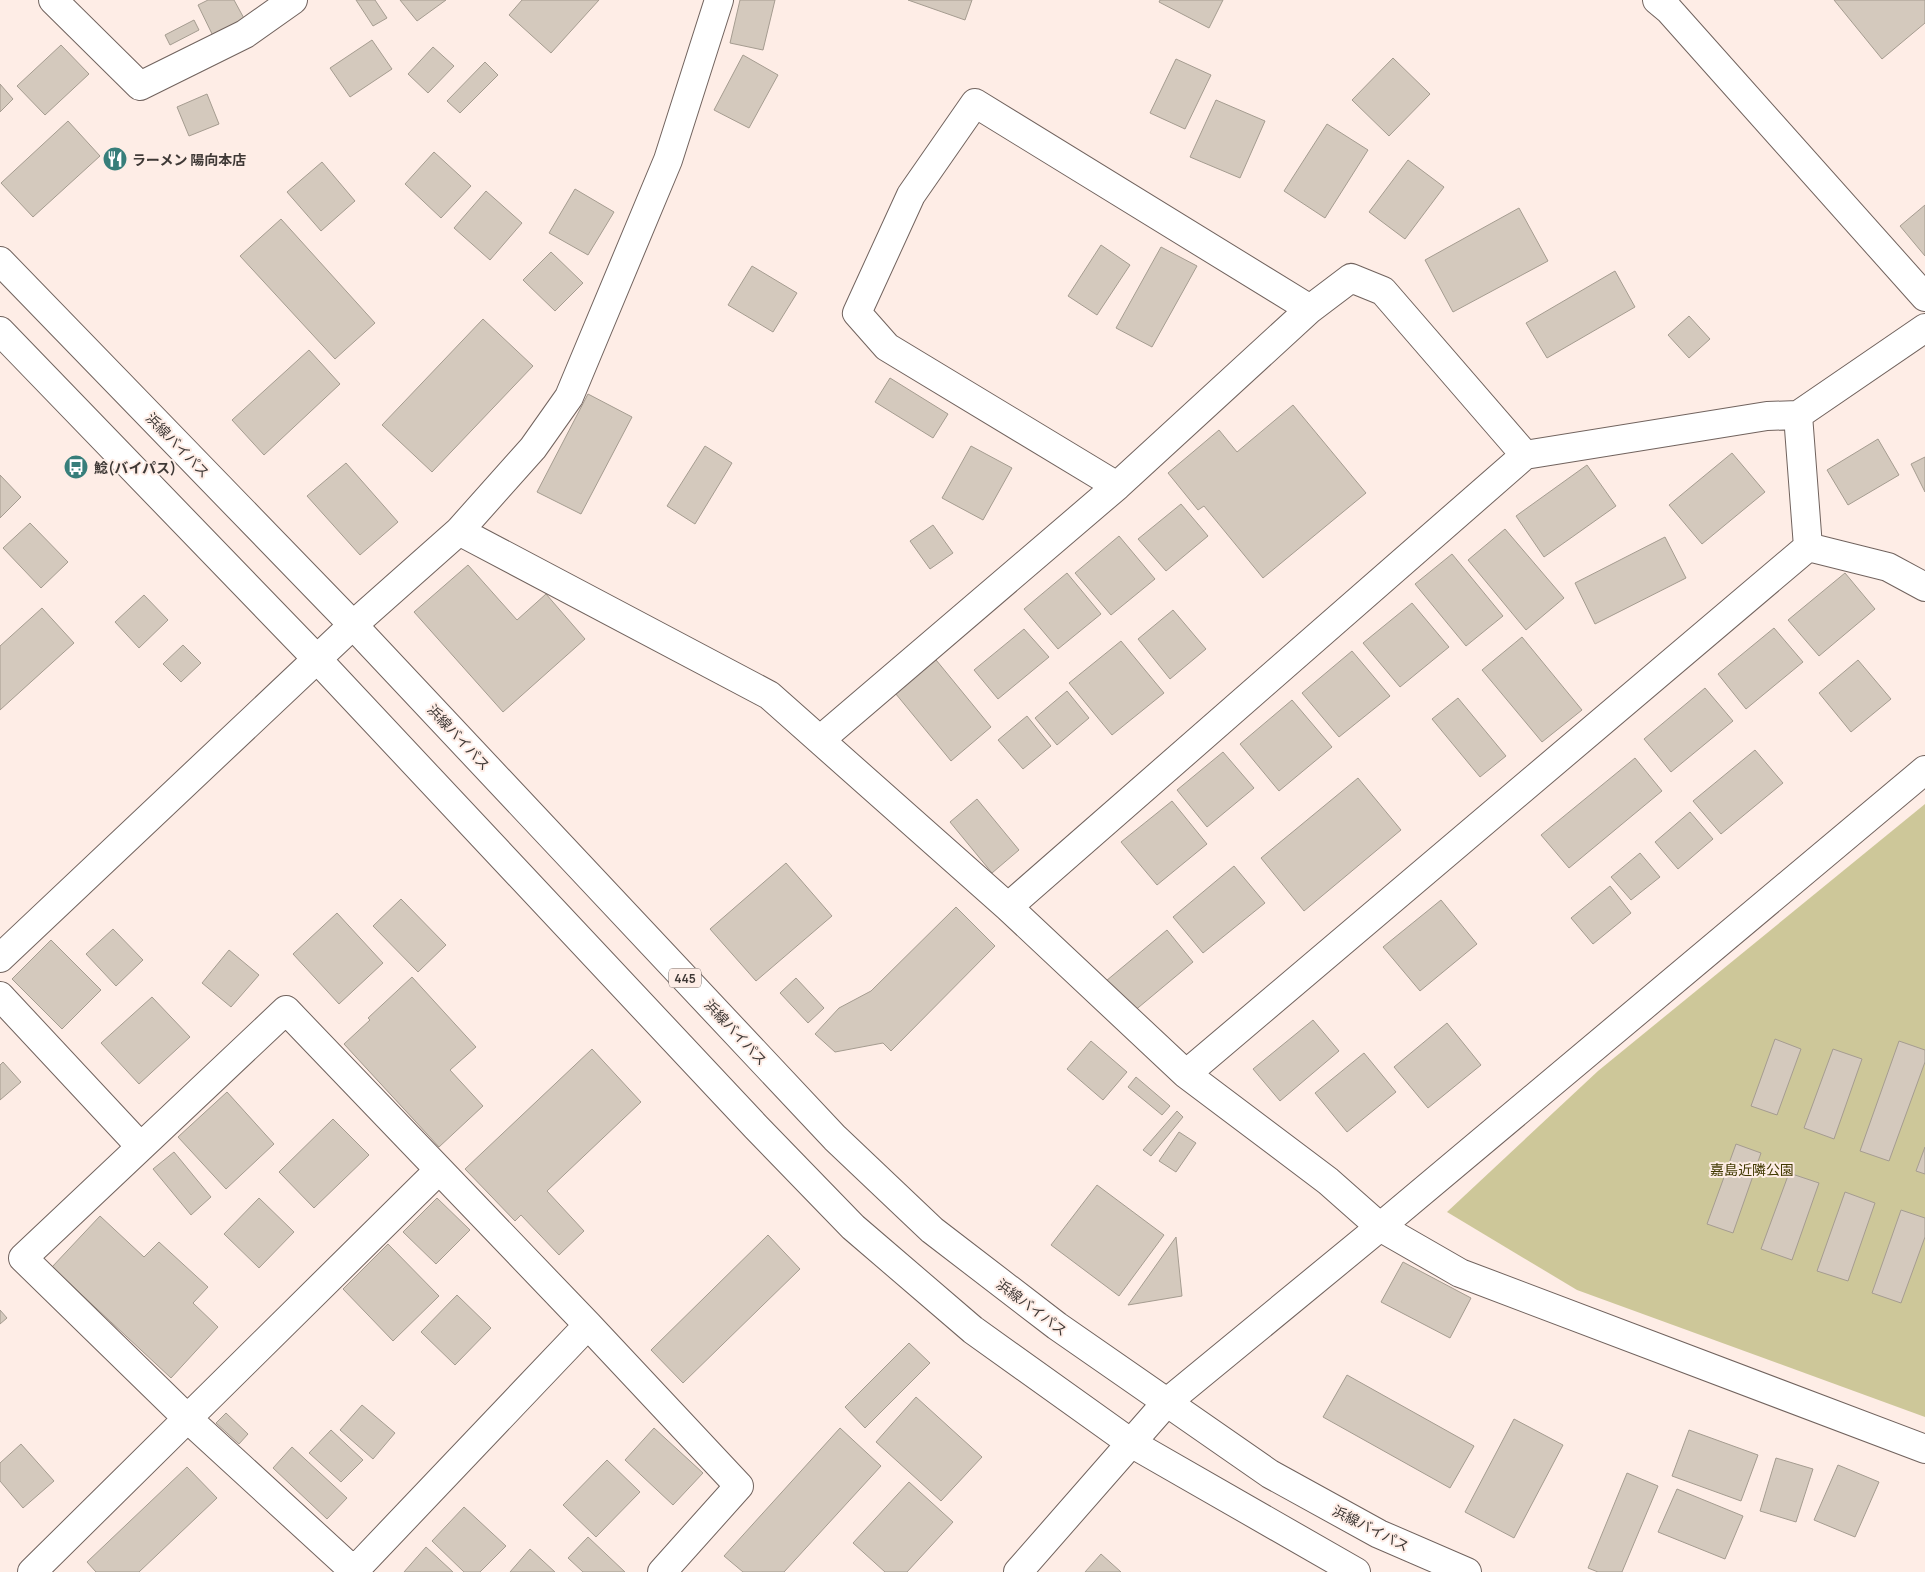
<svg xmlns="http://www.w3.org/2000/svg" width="1925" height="1572" viewBox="0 0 1925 1572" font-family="Manrope,'Noto Sans JP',sans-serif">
<rect width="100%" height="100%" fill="#feede6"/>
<path fill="#cdc799" d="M1925,804V1417L1577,1290L1447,1212L1598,1071Z"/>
<path fill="#d4c9bd" stroke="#a59c90" d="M208,0H234L246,22L214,38L198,5Z
M356,0H375L387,18L373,26Z
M400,0H446L417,21Z
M522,0H599L551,53L509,15Z
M740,0H775L763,50L730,43Z
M908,0H972L965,20Z
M1160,0H1223L1209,28L1159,2Z
M1834,0H1925V23L1882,59Z
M194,20L199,30L170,45L165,35Z
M372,40L392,69L350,97L330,68Z
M61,45L89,74L45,115L17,86Z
M433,47L454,66L428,93L408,74Z
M743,55L778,75L749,128L714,110Z
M1393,58L1430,94L1389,136L1352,100Z
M1176,59L1211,75L1185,129L1150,113Z
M485,62L498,75L460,113L447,101Z
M0,84L13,99L0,112Z
M207,94L219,124L189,136L177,107Z
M1216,100L1265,121L1240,178L1190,157Z
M68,121L100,156L33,217L1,183Z
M1327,124L1368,150L1325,218L1284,191Z
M434,152L471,186L441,218L405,184Z
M1408,160L1444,187L1405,239L1369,212Z
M322,162L355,201L321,231L287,192Z
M575,189L614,212L588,255L549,233Z
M486,191L522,223L490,260L454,228Z
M1925,205V256L1900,226Z
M1519,208L1548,261L1453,312L1425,260Z
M281,219L375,323L335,359L240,256Z
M1101,245L1130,265L1097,315L1068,296Z
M1161,247L1197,266L1152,347L1116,328Z
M551,252L583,283L555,311L523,280Z
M752,266L797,293L773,332L728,305Z
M1615,271L1635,307L1547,358L1526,323Z
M1689,316L1710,339L1689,358L1668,335Z
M483,319L533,366L432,472L382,425Z
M309,350L340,384L264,455L232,420Z
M890,378L948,414L933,438L875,402Z
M588,394L632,417L581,514L537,492Z
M1293,405L1366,493L1263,578L1204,506L1198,510L1168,473L1219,430L1237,452Z
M1878,439L1899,475L1848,505L1827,470Z
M705,446L732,463L695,524L667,506Z
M971,446L1012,468L983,520L942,498Z
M1732,453L1765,492L1702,544L1669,505Z
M1925,457V492L1911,464Z
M346,463L398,522L360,555L307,496Z
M1587,465L1616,506L1544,557L1516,516Z
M0,475L21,497L0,518Z
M1181,504L1208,536L1166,571L1138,539Z
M30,523L68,562L41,588L3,548Z
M933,525L953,553L930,569L910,541Z
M1505,529L1564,598L1526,630L1468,560Z
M1119,536L1155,579L1111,615L1075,573Z
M1665,537L1686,578L1595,624L1575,583Z
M1452,554L1503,616L1466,646L1415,584Z
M468,565L517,620L546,594L585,639L503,712L414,612Z
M1067,573L1101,614L1058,649L1024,609Z
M1845,573L1875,609L1819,656L1788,620Z
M144,595L168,620L139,648L115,622Z
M1412,603L1449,647L1400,687L1363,643Z
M42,608L74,643L0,710V646Z
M1173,610L1206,649L1170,679L1138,639Z
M1774,628L1803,662L1746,709L1718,674Z
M1024,629L1049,657L998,699L974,670Z
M1522,637L1582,710L1542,742L1482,670Z
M1121,641L1164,693L1112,735L1069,683Z
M183,645L201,663L181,682L163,664Z
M1352,651L1390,696L1339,737L1302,693Z
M932,655L991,727L951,761L891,688Z
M1858,660L1891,699L1851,732L1819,693Z
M1705,688L1733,721L1671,772L1644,739Z
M1067,691L1089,718L1057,745L1035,718Z
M1458,698L1506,756L1480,777L1432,719Z
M1292,700L1332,747L1279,791L1240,744Z
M1027,716L1051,746L1023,769L998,740Z
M1755,750L1783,783L1721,834L1693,801Z
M1223,752L1254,788L1207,827L1177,790Z
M1635,758L1662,791L1569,868L1541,835Z
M1358,778L1401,830L1304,911L1261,858Z
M977,799L1019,850L992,873L950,822Z
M1172,801L1207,844L1157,885L1121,842Z
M1690,812L1713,839L1678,869L1655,842Z
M1640,853L1660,877L1631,900L1611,877Z
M786,863L832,916L756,981L710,929Z
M1234,866L1265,903L1203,953L1173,917Z
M1610,886L1631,913L1593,944L1571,918Z
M401,899L446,945L418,972L373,926Z
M1441,900L1477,944L1420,991L1383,947Z
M956,907L995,946L891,1051L883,1043L835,1052L815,1034L839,1008L871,991Z
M337,913L383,963L339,1004L293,954Z
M113,929L143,960L116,986L86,954Z
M1167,930L1193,962L1133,1012L1106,981Z
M51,940L101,990L62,1029L12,979Z
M229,950L259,975L231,1007L202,983Z
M412,977L476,1047L450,1070L483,1106L439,1147L344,1044L370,1020L368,1018Z
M796,978L824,1008L808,1023L780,993Z
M152,997L190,1037L139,1084L101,1043Z
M1313,1020L1339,1051L1280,1101L1253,1069Z
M1447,1023L1481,1065L1428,1108L1394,1067Z
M1775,1039L1801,1049L1777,1115L1751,1106Z
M1091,1041L1127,1072L1103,1100L1067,1069Z
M1899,1041L1925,1050V1062L1889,1161L1860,1151Z
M592,1049L641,1102L547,1191L584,1231L559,1255L521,1215L515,1221L465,1169Z
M1833,1049L1862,1059L1834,1139L1804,1128Z
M1364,1053L1396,1092L1347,1132L1315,1093Z
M3,1062L21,1082L0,1100V1065Z
M1136,1077L1170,1106L1162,1115L1128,1087Z
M227,1092L274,1144L226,1189L178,1137Z
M1177,1111L1183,1117L1151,1156L1143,1150Z
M333,1119L369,1155L314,1208L279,1172Z
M1179,1132L1196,1143L1176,1172L1159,1161Z
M1736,1144L1761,1153L1733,1233L1707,1224Z
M1925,1147V1174L1916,1171Z
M174,1152L211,1197L191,1215L153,1169Z
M1789,1173L1819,1183L1792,1260L1761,1249Z
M1097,1185L1164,1235L1119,1296L1051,1245Z
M1845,1192L1875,1203L1848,1281L1817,1271Z
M259,1198L294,1232L259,1268L224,1234Z
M437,1198L470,1230L436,1264L403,1232Z
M1901,1210L1925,1218V1237L1901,1303L1872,1293Z
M100,1216L144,1257L159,1242L208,1287L193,1303L218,1327L171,1378L52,1267Z
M768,1235L800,1269L683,1383L651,1350Z
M1176,1237L1182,1296L1128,1305Z
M388,1244L439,1296L393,1341L343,1289Z
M1403,1262L1471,1298L1450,1338L1381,1302Z
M457,1295L491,1328L455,1365L421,1332Z
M0,1310L7,1318L0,1324Z
M909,1343L930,1363L865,1428L845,1407Z
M1347,1375L1474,1446L1450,1488L1323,1417Z
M916,1397L982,1457L941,1501L876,1442Z
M362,1405L395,1433L373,1459L340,1430Z
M226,1413L248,1434L239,1444L216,1423Z
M1514,1419L1563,1445L1514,1538L1465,1512Z
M654,1428L703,1473L673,1505L625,1460Z
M840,1428L881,1466L784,1572H743L724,1556Z
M331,1430L363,1460L341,1482L309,1453Z
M1689,1430L1758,1455L1741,1501L1672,1476Z
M21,1444L54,1481L23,1508L0,1481V1463Z
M292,1447L347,1498L327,1519L273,1468Z
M1776,1458L1813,1469L1796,1522L1760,1511Z
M607,1460L640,1492L596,1537L563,1505Z
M1838,1465L1879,1482L1855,1537L1814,1520Z
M187,1467L217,1498L139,1572H96L87,1562Z
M1627,1473L1658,1486L1622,1572H1598L1588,1568Z
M909,1482L953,1522L907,1572H885L853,1543Z
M1677,1489L1743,1516L1725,1559L1658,1532Z
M464,1507L506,1546L480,1572H464L432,1541Z
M588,1537L625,1572H583L568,1558Z
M426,1547L453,1572H404Z
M530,1549L555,1572H510Z
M1101,1554L1121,1572H1085Z"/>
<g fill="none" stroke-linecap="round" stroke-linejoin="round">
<defs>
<path id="minor" d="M53,0L140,86L245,34L293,0
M1657,0L1669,10L1925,297
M1798,415L1808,547
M1117,486L887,347L857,313L911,195L975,103L1310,309
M459,531L769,695L1008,907L1186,1074L1328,1181L1380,1227L1460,1273L1925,1449
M1808,547L1888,567L1925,587
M353,625L459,531L533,448L569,397L668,160L719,0
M820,740L1117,486L1310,309L1351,278L1383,291L1525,455
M1008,907L1525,455L1767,416L1798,415L1925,328
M0,996L140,1146
M1186,1074L1808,547
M354,1571L588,1325
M32,1572L438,1171
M355,1572L187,1418L23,1258L286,1010L588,1325L739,1486L662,1572"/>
<path id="tertiary" d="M0,958L353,625
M1018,1572L1166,1403L1380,1227L1925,770"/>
<path id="trunk" d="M0,261L353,625L835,1138L932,1230L1057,1326L1270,1474L1379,1534L1467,1572
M0,331L317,659L756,1127L853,1227L973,1330L1131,1443L1356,1572"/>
</defs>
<use href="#minor" stroke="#71635e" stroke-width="30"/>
<use href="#tertiary" stroke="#71635e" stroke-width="30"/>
<use href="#trunk" stroke="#71635e" stroke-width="30"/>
<use href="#minor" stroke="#fff" stroke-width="28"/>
<use href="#tertiary" stroke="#fff" stroke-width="28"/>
<use href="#trunk" stroke="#fff" stroke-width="28"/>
</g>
<defs>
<symbol id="restaurant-disc" viewBox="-11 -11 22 22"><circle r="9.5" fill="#377e7a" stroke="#feede6"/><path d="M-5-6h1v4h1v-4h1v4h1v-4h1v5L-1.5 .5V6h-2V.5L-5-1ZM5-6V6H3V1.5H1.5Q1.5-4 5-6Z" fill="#fff"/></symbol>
<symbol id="bus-disc" viewBox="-11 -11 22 22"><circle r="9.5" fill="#377e7a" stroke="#feede6"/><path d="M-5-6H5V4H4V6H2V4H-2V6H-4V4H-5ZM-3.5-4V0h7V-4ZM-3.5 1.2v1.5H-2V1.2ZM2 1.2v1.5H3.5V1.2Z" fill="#fff"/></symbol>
</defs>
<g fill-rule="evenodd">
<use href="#restaurant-disc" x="101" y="145" width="28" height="28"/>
<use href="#bus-disc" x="62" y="453" width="28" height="28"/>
</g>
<g text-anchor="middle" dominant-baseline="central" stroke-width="4" stroke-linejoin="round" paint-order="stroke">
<rect fill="#feede6" stroke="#786f6b" stroke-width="1" x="669" y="968.5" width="32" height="19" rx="4"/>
<g font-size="12" font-weight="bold" fill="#3f3936">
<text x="685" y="978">445</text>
</g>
<g font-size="14" font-weight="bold" fill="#3f3936" stroke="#feede6" text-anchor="start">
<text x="132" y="159">ラーメン 陽向本店</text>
<text x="94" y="467">鯰(バイパス)</text>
</g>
<g font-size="14" fill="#3f3936" stroke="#feede6">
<text transform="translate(178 445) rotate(46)">浜線バイパス</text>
<text transform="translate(459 737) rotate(47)">浜線バイパス</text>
<text transform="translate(736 1032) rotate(47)">浜線バイパス</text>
<text transform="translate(1032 1307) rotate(37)">浜線バイパス</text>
<text transform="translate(1371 1528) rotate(27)">浜線バイパス</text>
</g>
<g font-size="14" fill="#403800" stroke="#feede6">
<text x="1752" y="1169">嘉島近隣公園</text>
</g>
</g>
</svg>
